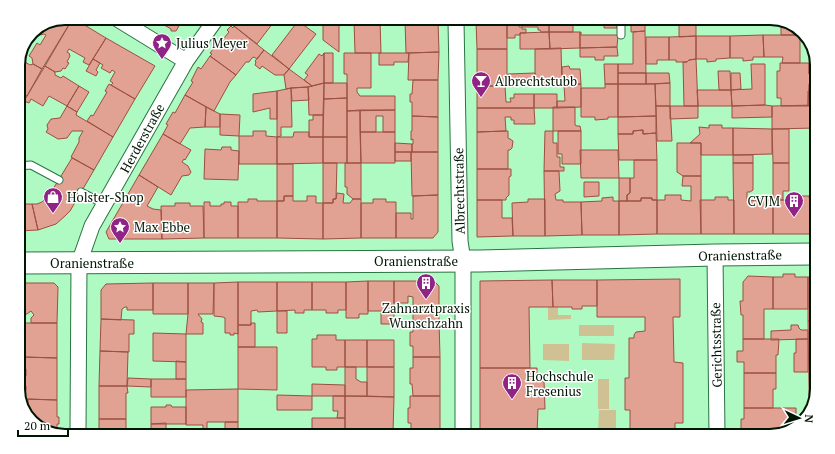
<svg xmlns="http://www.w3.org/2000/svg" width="835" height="454" viewBox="0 0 835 454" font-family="'PT Serif',serif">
<rect width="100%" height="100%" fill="#aff9c2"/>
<path fill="#d0c194" d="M548,307H558V315H571V319L548,320Z
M579,325H614V336H579Z
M582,343L615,344L614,360H582Z
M543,344H569V361L543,360Z
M598,379H609V409H598Z
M599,410H616V433H598Z"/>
<path fill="#e1a193" stroke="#9b5041" d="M65,18H73L42,69L33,64L32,58L29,56L37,43L40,45L46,35L44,34L41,35L34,31Z
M73,18L106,38L89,65L83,62L85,58L69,49L67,52L69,53L70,56L67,62L69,63L65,69L63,68L61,71L55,72L45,66Z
M154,19H183L176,31H171V29Z
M235,19H276L257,44L234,26L236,24L233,21Z
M323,20H339V52L323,40Z
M354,20H380L381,53H355Z
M405,20L438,21L439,52L406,53Z
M298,21L316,34L289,69L272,55Z
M476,21H507V49H477Z
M507,21H519V27H522V29H526V33H520V35H515V38H507Z
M522,21H549V32H541L540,30H538V27H522Z
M549,21H573V32H549Z
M604,22H617V28H604Z
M631,22H645V31L631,32Z
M679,22H696V36L679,37Z
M781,23H791L800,31V35H781Z
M231,26L233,28L234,26L264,50L257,59L254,57L252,58L249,62H246L236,75L210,56L212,54L210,53L214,48L215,49L229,32L227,30Z
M645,31L646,73H618V64H633V32Z
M549,32H580V48L550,49Z
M549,32L550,49H520V33Z
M580,32H581V35H618L617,47L580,48Z
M763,35H800V63H782L783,57H764Z
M763,35L764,57H753V60L743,61V58H730V36Z
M696,36V59L689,60L687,62H676V60H669V37Z
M696,36H730V58L716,59V61L707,62V59H696Z
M646,37H669V60H657V64H646Z
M106,38L155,66L135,99L111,85L113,83L110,81L115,72L112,70L110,73L101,68L103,65L93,59Z
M617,47L618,56H604V60H595V57H580V48Z
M561,48L562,85H535V49Z
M477,49H507V79H505V86H477Z
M264,50L289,69L284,75H275L262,66L260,69L255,65L256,62L255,61Z
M439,52L438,80H408L409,53Z
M324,53H333V83H324Z
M324,53V83L312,86L304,80L308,75L305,73L319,54L322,56Z
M344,53H371V88H357V92L360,96H395V110L347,111V74H344Z
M379,53H409L408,62H394V65H379Z
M210,56L236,75L230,82L214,111L185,95L193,82L191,81L198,67L201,69Z
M20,59L30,65L33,64L42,69L27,96L18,91V63Z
M93,59L100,63L96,70L98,72L96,76L86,71Z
M696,59L698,106H684L683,62H687L689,60Z
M780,63H809V74H811V84H809L808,106H781V98H777V71H780Z
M809,63H817V74H809Z
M604,64H618V84H605Z
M751,64H765V105L732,106L731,90L752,89Z
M45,66L55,72V75L61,78L63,76L79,86L67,106L49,96L43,106L31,99L29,103L24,101Z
M569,66L570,69H580L581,84L562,85V67Z
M289,69L304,80L312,86L308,87L291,88L286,89L284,75Z
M718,71H730L731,90H719Z
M535,73V85L505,86V79H507L508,74Z
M618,73H646V84H618Z
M646,73H669L670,83L646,84Z
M731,73H740L741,89L731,90Z
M413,80H438V117L412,116V102H410V94H412Z
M324,83H347V98L324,99Z
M324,83L323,115H309L308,87Z
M670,83V106H656L655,84Z
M109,84L135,99L113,137L87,121L91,115L93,116L107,92L105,91Z
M581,84V107L557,108V101H565L564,85Z
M605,84H618V117H608V119L595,120V117H581V88H605Z
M618,84H655L656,116L618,117Z
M79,86L89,92L77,112L67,106Z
M477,86H505L506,102H511L510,98H514V94H534V108H477Z
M308,87L309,100L292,101L291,88Z
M291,88L292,127H281V136L277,137V91Z
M697,90H731L732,106H698Z
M277,91V119H270V108L253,112V94Z
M808,91H817L816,105L808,106Z
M534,94H557V108H534Z
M185,95L206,107L205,127L190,128L180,144L163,134L168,125L166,124L173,112L175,113Z
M347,98V137H323L324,99Z
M765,105L772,106V117L732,118V106Z
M816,105V128L772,129V106Z
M67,106L77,112L76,115L113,137L94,170L71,157L79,142V138L83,131H72L67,138L58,139L46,132L48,129L47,125L51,119L60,118Z
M656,106H670L672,141H657Z
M670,106H698V118L670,119Z
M206,107L220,114V127H205Z
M553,107H575V125L577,126H580L581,131H553Z
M477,108H534L535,124H514V120H511V117H505L506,131L477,132Z
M360,110L361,163H347V111Z
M360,110H395V132H383V116H376V132H360Z
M220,114L240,115L239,136L220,135Z
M313,115H323V137H309V120H313Z
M412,116L438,117V152H412V144H413V139L411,140V131H412Z
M656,116V133L643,134V130L633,131V134H618V117Z
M709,125H722V128H733V155H701V143H690L700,134L699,127L709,128Z
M733,128L772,129V154L733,155Z
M772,129H789V163H773Z
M643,130V134L656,133L657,160H619L618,134H633V131Z
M253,131H266V136L277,137V164H239V136H253Z
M506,131H508V138L510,139L513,141L512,148L510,150H508V169H477V132Z
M545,131H553V143H557V157H560V167H564V171H544Z
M558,131H581V164H562V154H558Z
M294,132H309V137H323V163L277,164V137H293Z
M360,132H395V163H361Z
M163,134L191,150L185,160L184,159L182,162L188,166L191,172L189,175L182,176L171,195L139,175Z
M323,137H347V163H323Z
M395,143L412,144V152H395Z
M677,143H701V176H683L677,172Z
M222,147H231V150L239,151L238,180L204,179L205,149L221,150Z
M580,150H618L619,178H581Z
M395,152H411V161H395Z
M411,152H438V195L412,196Z
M733,155H753V163H733Z
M72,158L94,170L70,211L65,216L56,224L38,230L32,204H37L42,202L50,194Z
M634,160H657V200H652V198H641V201H627V195L630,193V178H634Z
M323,163H337L336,199H333V203H323Z
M345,163H361V199H353L347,194V187H345Z
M733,163H753V190L750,192H747V201L760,200V198H767V200H773V234H734Z
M773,163H789V191H783V200H773Z
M277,164H293V196H284V201H277Z
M477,169H511V176L509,177V195L506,198V200H477Z
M544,171H559L560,191L555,194L556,200H563V202H581L582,235L545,236Z
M139,175L158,187L147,206L153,209L161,210L162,239H109L106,232Z
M683,176H701V234H657V200H665V195H681V200L691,201V186H682Z
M619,178H630V193L627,195V201H619Z
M584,182H599V196L584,197Z
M337,193L344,194L343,203H350L353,199H361V238L323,239V203H333V199H336Z
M438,195V232L433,238H396V213H411V219H413V196Z
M284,196H293V201H307V196H316V203H323V239L277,238V201H284Z
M801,196H809L810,202H815L814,234H773V200H801Z
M613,197V201H619V235H582L581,202L602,201V198Z
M715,197H728V200H734V234H701L700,200H715Z
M641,198H652V200H657V234L619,235V201H641Z
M248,199H257V201H277V238H238V202H248Z
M373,199H386V202H396V238H361V203H373Z
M528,199H545V236H513L512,203L528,202Z
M477,200H502V218H512L513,236L477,237Z
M204,202H210V206H221V204H224V202H231V206H238V238H204Z
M175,203H190V206H203L204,238L162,239L161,206H175Z
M18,204H32L38,230L18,231Z
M783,274H795V277H808V309H773V277H783Z
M748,276L773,277V309H764V339H743V315H741L740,301H743V282Z
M808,277H814L813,321H808Z
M680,279V317H673L674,362L683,363V423H675V435H630V410H625V378H629V338H634V335L636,332L645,331V317H597V280Z
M552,280H597V306H582V309H572V307H553Z
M552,280L553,307H529L530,368H480V281Z
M368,281H394V324H381V313H384V311H368Z
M368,281V314H359V318H346V282Z
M394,281H434L439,286V321H413V297L408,296V303H394Z
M238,282H277V311L258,312L257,310L251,311V325H238Z
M238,282V334L234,333V335H230V333H225V318L223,317L214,316V283Z
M277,282H312V310H304V313H295V310L277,311Z
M312,282H346V310H338V313H326V310H312Z
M18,283H54L58,287L57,323H31V318L34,315L31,311L27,314H18Z
M153,283H188V314H153Z
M153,283V310H127V307H125L122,309L121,320L101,319V290L106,284Z
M188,283H214L213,314H198L202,319L201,322L203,323V334H186L188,314Z
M277,311H287V333H277Z
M101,319L134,320V334H129V352L100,351Z
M413,321H439L440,357H413V346H410V332H413Z
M808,321H813L812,388H809Z
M25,323H57V358L24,357Z
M251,323H255V347H238V325H251Z
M791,325H798L799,328L801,330H808V339L771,340V331L791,330Z
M153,333L186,334V362L153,361Z
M317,335H336V340H345V367H337V370H326V367H312V339H317Z
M743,339H779L778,355H776V373H744V362H737V351H743Z
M796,339H808V372H794V353H796Z
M345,340H367V367H345Z
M367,340H394V367H367Z
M238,347H277V390L238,389Z
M100,351L128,352L127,386H99Z
M23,357L57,358V400L22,399V390H26V386H24L25,376H26V369H23Z
M413,357H440V396H413L412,384H410V368H413Z
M176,361L186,362V379H176Z
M345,367H356V379L361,382H367V396H345Z
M367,367H394V397L367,396Z
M480,368H537V381H544L545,409H538L537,434H480Z
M744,373H776V389H773V408H744Z
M128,378L151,379V387L127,386Z
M151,379H186V397H151Z
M312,384L345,385V396H312Z
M99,386H127L128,393H126V419H99Z
M809,388H812V410L809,413Z
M238,389V422H207V432H203V425H186V390Z
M277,395L312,396V410H277Z
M333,396H345V418H337L338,411H333Z
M345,396L394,397L393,433H345Z
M410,396H440V434H411V423H408V408H410Z
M28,399L57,400V417H59V424H57V431H44L26,415L25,409H28Z
M166,405H171L172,407H186V424H151V407H166Z
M744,408H796V427L793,430L770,436H744V430H741V419H744Z
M312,418H345V433H312Z
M99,419H126V432L99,431Z
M225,422H238V432H225Z
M166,423V432H151V424Z
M277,430L303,431V433H277Z"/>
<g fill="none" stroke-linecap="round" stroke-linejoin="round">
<defs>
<path id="lane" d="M621,35V22
M18,166L31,165L59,180
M81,192L104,204"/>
<path id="street" d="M116,18L186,61
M456,21L460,241L463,261V434
M715,255L717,436
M78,431L79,263L92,226L186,61L216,19"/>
<path id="secondary" d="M18,263L480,261L715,255L814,254"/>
</defs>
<use href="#lane" stroke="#2b7444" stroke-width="9"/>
<use href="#street" stroke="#2b7444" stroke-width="17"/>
<use href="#secondary" stroke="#2b7444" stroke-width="23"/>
<use href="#lane" stroke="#fff" stroke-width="7"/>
<use href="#street" stroke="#fff" stroke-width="15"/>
<use href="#secondary" stroke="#fff" stroke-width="21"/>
</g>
<defs>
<symbol id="sight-pin" viewBox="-11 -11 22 30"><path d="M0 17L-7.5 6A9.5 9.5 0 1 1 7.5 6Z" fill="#902486" stroke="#fff"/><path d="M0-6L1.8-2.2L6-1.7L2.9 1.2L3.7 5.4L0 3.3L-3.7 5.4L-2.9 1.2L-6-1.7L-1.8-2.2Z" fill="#fff"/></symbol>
<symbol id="bar-pin" viewBox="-11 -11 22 30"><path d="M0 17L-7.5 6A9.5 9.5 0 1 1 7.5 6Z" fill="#902486" stroke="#fff"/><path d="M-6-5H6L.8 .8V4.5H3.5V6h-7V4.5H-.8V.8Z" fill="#fff"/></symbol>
<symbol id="shop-pin" viewBox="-11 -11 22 30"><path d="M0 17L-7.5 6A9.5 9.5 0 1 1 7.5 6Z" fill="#902486" stroke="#fff"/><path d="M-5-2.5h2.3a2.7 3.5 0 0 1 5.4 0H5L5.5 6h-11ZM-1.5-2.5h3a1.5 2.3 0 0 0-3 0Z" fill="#fff"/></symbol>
<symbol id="building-pin" viewBox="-11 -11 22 30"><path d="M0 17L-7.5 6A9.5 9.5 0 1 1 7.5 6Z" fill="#902486" stroke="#fff"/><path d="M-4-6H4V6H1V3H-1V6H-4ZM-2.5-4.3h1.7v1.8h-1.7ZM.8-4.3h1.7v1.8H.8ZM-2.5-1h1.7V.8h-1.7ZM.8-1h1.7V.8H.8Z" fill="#fff"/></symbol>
</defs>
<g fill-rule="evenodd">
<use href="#sight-pin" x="151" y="32" width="22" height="30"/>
<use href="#bar-pin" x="470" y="70" width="22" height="30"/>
<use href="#shop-pin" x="42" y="186" width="22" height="30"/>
<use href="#building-pin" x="783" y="190" width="22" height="30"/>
<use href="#sight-pin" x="109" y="216" width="22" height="30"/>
<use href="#building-pin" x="415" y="272" width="22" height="30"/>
<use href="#building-pin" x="501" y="372" width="22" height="30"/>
</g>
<g text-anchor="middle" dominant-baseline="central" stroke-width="3" stroke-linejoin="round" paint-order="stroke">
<g font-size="13" fill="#001604" stroke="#fff" text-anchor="start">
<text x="176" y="43">Julius Meyer</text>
<text x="495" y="81">Albrechtstubb</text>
<text x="67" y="197">Holster-Shop</text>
<text x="780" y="201" text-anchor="end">CVJM</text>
<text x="134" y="227">Max Ebbe</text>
<text x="426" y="308" text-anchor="middle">Zahnarztpraxis<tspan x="426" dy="15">Wunschzahn</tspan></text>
<text x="526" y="376">Hochschule<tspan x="526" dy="15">Fresenius</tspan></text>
</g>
<g font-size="13" fill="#001604" stroke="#fff">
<text transform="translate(142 138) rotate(-61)">Herderstraße</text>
<text transform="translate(459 191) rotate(-91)">Albrechtstraße</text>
<text transform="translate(740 255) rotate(-1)">Oranienstraße</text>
<text x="416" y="261">Oranienstraße</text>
<text x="92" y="263">Oranienstraße</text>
<text transform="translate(716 345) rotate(-91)">Gerichtsstraße</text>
</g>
</g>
<path d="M0 0H835V454H0ZM65 25H770A40 40 0 0 1 810 65V389A40 40 0 0 1 770 429H65A40 40 0 0 1 25 389V65A40 40 0 0 1 65 25Z" fill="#fff" fill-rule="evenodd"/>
<path fill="none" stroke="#001604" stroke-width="2" d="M65 25H770A40 40 0 0 1 810 65V389A40 40 0 0 1 770 429H65A40 40 0 0 1 25 389V65A40 40 0 0 1 65 25Z"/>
<g transform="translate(799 418) rotate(94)" stroke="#ffffff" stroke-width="3" paint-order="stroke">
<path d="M0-3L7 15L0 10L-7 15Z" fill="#001604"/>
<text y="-6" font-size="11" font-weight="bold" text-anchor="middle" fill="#001604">N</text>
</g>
<path d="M18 430v6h50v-6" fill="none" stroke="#001604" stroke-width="2"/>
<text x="24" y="430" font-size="12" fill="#001604" stroke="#ffffff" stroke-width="3" paint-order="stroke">20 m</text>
</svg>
